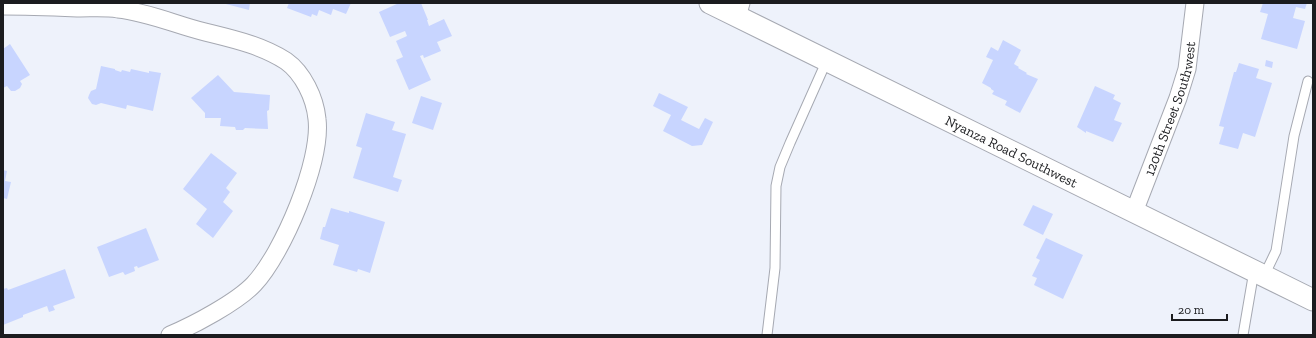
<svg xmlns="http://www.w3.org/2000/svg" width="1316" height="338" viewBox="0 0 1316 338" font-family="'Zilla Slab',serif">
<rect width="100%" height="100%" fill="#eef2fb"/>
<path fill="#c8d5ff" d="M222,3H250L249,10Z
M289,3H351L346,14L333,9L331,15L319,10L317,16L312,14L311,17L287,8Z
M399,3H421L428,20H427L429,26L444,19L452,36L437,42L441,51L424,58L423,55L420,56L431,80L409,90L396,60L403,57L396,41L407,36L405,31L390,37L379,12Z
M1263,3H1307L1305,9L1296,7L1293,18L1305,21L1297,49L1261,39L1268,14L1260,12Z
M1003,40L1021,50L1014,64L1019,67L1018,68L1027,73L1026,74L1038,79L1020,113L1005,105L1007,101L992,94L994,91L991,89V88L982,83L993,60L986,57L991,47L998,51Z
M10,44L30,75L20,81L22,84L20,88L15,91H11L7,86L3,88V49Z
M1266,60L1273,62L1272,68L1265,66Z
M1239,63L1259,69L1256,78L1272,83L1255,137L1243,133L1238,149L1219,144L1224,127L1219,126L1234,72H1236Z
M101,66L115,69V70L121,72L122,70L130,72L131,69L149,73V71L161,73L153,111L127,105L126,109L101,103L96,105L92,104L88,98L89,95L91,91L96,89Z
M218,75L234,92L270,95L269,110L267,111L268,129L245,128L243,130H236L235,127L220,126L221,118H205V113L191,98Z
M1095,86L1115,95L1113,99L1121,103L1114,120L1122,123L1113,142L1086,131V133L1077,127Z
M659,93L688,107L681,120L699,129L705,118L713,122L702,145L692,146L663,131L671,115L653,106Z
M421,96L442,103L433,130L412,123Z
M366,113L395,122L392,130L406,134L393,177L402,180L398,192L353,178L362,148L356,146Z
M211,153L237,173L226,188L230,192L223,202L233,211L213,238L196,224L207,209L183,189Z
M3,170L7,171L5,181L11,182L7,199L3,198Z
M1033,205L1053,214L1043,235L1023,225Z
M331,208L349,213V211L385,222L370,273L358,269L357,272L333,265L339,245L320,239L323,227H325Z
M146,228L159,260L138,268L137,266L134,267L135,271L125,275L123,272L109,277L97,247Z
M1046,238L1083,255L1063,299L1034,285L1037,278L1032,276L1040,260L1036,258Z
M65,269L75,298L53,306L55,310L49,312L47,306L23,315V317L3,325V289L7,288L8,290Z"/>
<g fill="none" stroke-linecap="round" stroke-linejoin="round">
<defs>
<path id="service" d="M1264,276L1276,251L1294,136L1308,81
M767,335L775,268L776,186L780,167L790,143L827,60
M1243,335L1254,271"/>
<g id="minor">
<path d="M3,6C29,6 54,7 80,8C93,8 106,7 118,9C148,12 176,25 205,32C233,39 261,45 286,61C303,73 315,98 317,119C322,161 283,253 254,284C237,302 194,325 170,335"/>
<path d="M737,17L741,3"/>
<path id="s1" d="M1134,212L1178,98L1187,69L1195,3"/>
</g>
<g id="tertiary">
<path id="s2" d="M710,3L1313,300"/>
</g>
</defs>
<use href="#service" stroke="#a6a9b2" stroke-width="11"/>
<use href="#minor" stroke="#a6a9b2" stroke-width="19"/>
<use href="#tertiary" stroke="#a6a9b2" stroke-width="23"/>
<use href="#service" stroke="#fff" stroke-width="9"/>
<use href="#minor" stroke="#fff" stroke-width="17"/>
<use href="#tertiary" stroke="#fff" stroke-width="21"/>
</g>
<g text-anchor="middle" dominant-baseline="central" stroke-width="4" stroke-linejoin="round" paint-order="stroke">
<g font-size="14" fill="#1b1c1f" stroke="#eef2fb">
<text stroke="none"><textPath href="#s1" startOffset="110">120th Street Southwest</textPath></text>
<text stroke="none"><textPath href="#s2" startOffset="336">Nyanza Road Southwest</textPath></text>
</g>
</g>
<rect width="1316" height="338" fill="none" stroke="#1b1c1f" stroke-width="8"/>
<path d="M1172 314v6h55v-6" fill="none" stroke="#1b1c1f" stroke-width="2"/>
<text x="1178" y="314" font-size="12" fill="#1b1c1f" stroke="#eef2fb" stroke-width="3" paint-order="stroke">20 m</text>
</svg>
